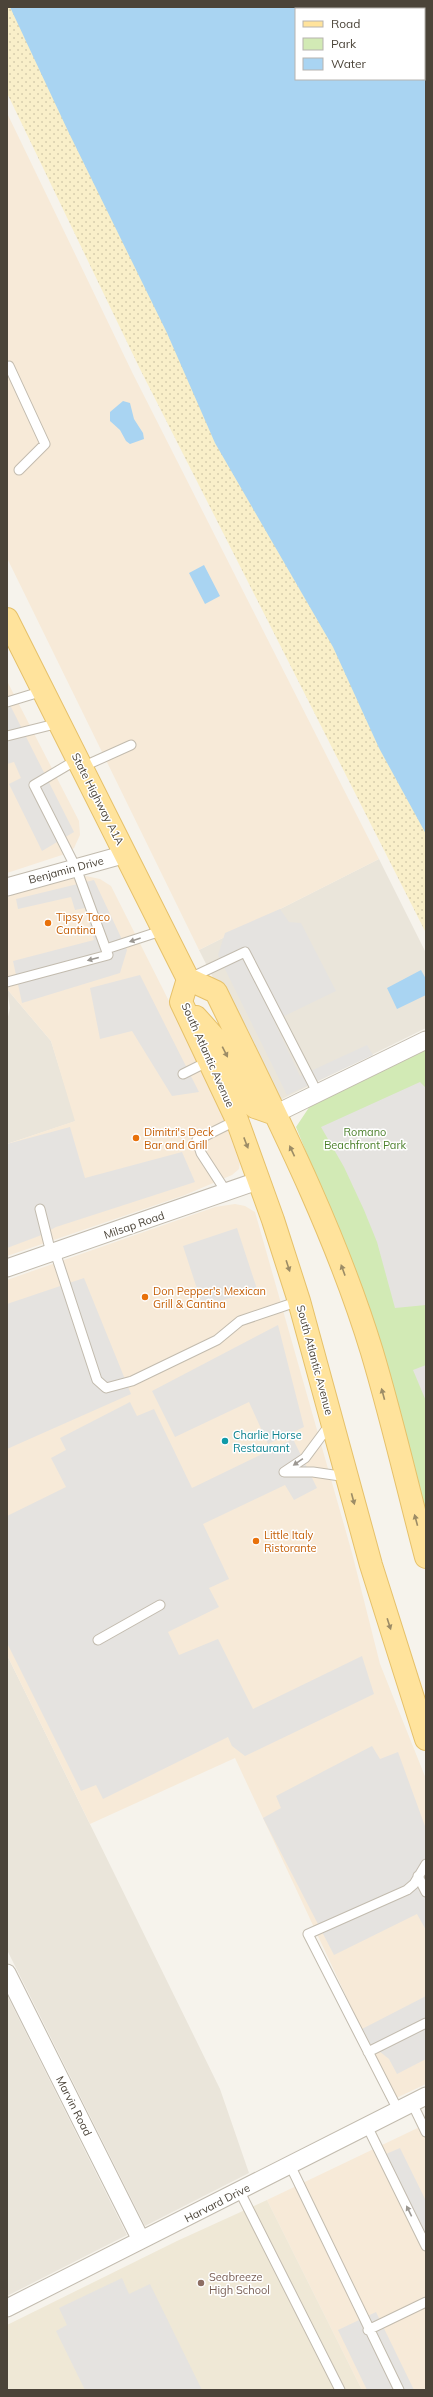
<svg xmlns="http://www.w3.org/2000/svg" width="433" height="2397" viewBox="0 0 433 2397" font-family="Mulish,sans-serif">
<defs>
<pattern id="sand-dots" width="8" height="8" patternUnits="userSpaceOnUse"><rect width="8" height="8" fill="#f9efc9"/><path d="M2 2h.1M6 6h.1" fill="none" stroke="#d7cead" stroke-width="1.8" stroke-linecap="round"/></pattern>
</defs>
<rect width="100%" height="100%" fill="#f6f3ec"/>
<path fill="#eae5da" d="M379,859L426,953V1028L276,1102L199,950Z
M7,989L51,1041L76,1121L7,1144V1021L10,1008Z
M7,1655L220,2089L249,2173L145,2226L7,1950Z
M7,1995L127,2235L7,2296Z"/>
<path fill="#f7ead8" d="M7,113L133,374L379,859L199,950L7,558Z
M7,681L79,821L80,835L74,848L65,854L7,873Z
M86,876L100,879L111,886L177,1017L230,1131L240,1161L239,1169L232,1175L185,1195L7,1256V1144L75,1121L51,1041L7,989V898L20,890Z
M235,1204L245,1206L255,1212L352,1553L380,1664L426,1779V2084L394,2099L235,1758L90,1824L7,1655V1280L215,1207Z
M426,2124V2390H362L267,2200Z"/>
<path fill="#efe8d6" d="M267,2200L362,2390H7V2325L177,2241Z"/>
<path fill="url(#sand-dots)" d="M7,7H88L426,693V933L140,369L7,93Z"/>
<path fill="#d2eab5" d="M426,1040V1557L321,1189L296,1127L318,1094Z"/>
<path fill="#e5e3e0" d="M7,699L74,832L42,851L9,784L21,778L14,762L7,764Z
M94,880L127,950L120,973L22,1003L13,961L94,940L85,908L75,910L71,897L18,909L16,899Z
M280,909L289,922L301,923L336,991L274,1021L300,1076L367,1045L373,1055L287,1095L218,955L225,933Z
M140,975L199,1092L172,1096L132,1031L100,1039L90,988Z
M420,1082L426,1088V1305L395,1308L377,1242L364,1210L344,1167L321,1127Z
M70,1127L85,1178L182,1152L195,1182L56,1227L39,1236L7,1248V1144Z
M237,1228L257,1289L203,1307L183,1246Z
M84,1278L131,1394L7,1449V1304Z
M278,1325L304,1427L268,1444L249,1402L175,1437L152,1391Z
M426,1365V1401L413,1370Z
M130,1402L137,1416L154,1409L192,1488L293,1439L317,1488L294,1500L285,1485L203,1524L229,1579L209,1588L219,1607L168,1632L179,1655L218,1639L253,1709L362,1656L374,1694L245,1756L232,1746L228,1737L103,1799L96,1785L81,1791L7,1643V1516L66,1487L51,1458L66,1450L60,1438Z
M372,1746L380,1759L398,1752L426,1829V1930L417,1914L334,1955L263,1818L281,1808L276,1796Z
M426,1996V2059L397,2074L389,2059L369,2043L362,2029Z
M400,2148L426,2201V2236L386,2154Z
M122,2278L129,2294L150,2284L202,2390H85L56,2331L67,2325L59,2308Z
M376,2312L414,2390H367L338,2330Z"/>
<path fill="#a9d4f2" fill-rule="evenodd" d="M10,7H426V834L379,748L333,647L215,443L167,333L68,131ZM296,9H424V79H296Z
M123,401L130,403L134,419L143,433L144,439L130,444L126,441L120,430L110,421V412Z
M204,565L220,596L205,604L189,573Z
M421,970L426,979V995L397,1009L387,988Z"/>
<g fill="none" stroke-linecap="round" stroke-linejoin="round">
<defs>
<path id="lane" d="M9,366L45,444L19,470
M7,702L43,691
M7,736L59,723
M82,767L131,745
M106,949L164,930
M190,978L245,952L318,1094
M7,982L108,955L76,868L34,785L78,759
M183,1074L209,1061
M227,1193L201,1153L197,1140L237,1120
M40,1209L51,1253
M55,1252L97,1380L106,1388L132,1381L217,1340L240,1321L299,1301
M331,1423L305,1458L284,1472H313L347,1477
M98,1640L160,1605
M418,1876L426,1892
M368,2052L426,2023
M412,2103L426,2132
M398,2110L308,1934L407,1890L414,1884L426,1864
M367,2126L426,2246
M290,2165L399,2390
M240,2192L340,2390
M368,2330L426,2302"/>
<path id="street" d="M7,887L126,854
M275,1114L426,1040
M7,1268L260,1180
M7,1973L141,2240
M7,2308L426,2096"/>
<path id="primary" d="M7,619L188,979
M188,979L181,1002L237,1120L273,1220L299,1301L371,1565L426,1739
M188,979L216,992C273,1109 334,1227 372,1352C392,1419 408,1489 426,1557
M196,1017L222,1046L249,1101L255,1107L275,1114"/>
</defs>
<use href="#lane" stroke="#c2bbae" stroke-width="11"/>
<use href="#street" stroke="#c2bbae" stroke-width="19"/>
<use href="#primary" stroke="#e6c16a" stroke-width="24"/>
<use href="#lane" stroke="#fff" stroke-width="9"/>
<use href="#street" stroke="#fff" stroke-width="17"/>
<use href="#primary" stroke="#ffe39c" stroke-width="22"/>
</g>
<defs><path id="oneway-solid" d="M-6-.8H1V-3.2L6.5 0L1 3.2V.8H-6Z"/></defs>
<g fill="#9c9892">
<use href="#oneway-solid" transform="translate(135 940) rotate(161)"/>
<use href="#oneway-solid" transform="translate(93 959) rotate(165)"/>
<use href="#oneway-solid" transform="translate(298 1462) rotate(145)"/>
<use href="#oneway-solid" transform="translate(409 2211) rotate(-116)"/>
</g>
<g fill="#9c8c66">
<use href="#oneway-solid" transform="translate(225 1052) rotate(63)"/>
<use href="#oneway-solid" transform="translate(246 1143) rotate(69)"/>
<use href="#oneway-solid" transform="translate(292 1151) rotate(-115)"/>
<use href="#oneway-solid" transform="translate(288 1266) rotate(72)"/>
<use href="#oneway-solid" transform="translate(343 1270) rotate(-110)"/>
<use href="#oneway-solid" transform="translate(383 1394) rotate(-105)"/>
<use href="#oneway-solid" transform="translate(353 1499) rotate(75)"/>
<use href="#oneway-solid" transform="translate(416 1520) rotate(-105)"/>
<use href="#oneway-solid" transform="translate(389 1624) rotate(72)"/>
</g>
<g fill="#e8710a" stroke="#fff" stroke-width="1.5">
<circle cx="48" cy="923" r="4"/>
<circle cx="136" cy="1138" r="4"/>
<circle cx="145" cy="1297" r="4"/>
<circle cx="256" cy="1541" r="4"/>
</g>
<circle fill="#0f9aa8" stroke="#fff" stroke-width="1.5" cx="225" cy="1441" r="4"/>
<circle fill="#8d6e63" stroke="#fff" stroke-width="1.5" cx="201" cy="2283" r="4"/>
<g text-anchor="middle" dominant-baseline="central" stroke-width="3" stroke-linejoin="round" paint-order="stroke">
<g font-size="11" fill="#4b4439" stroke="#fff">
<text transform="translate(98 799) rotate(63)">State Highway A1A</text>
<text transform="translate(66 870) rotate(-15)">Benjamin Drive</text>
<text transform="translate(208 1055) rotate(66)">South Atlantic Avenue</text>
<text transform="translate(134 1225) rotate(-19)">Milsap Road</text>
<text transform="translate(315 1360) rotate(75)">South Atlantic Avenue</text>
<text transform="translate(74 2106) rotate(63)">Marvin Road</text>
<text transform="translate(217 2203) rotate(-27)">Harvard Drive</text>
</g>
<g font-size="11" fill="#c56008" stroke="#fff" text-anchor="start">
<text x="56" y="917">Tipsy Taco<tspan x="56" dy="13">Cantina</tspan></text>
<text x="144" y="1132">Dimitri's Deck<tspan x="144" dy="13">Bar and Grill</tspan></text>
<text x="153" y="1291">Don Pepper's Mexican<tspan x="153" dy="13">Grill &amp; Cantina</tspan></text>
<text x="264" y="1535">Little Italy<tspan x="264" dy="13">Ristorante</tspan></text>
</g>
<g font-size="11" fill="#4a7f2a" stroke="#fff">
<text x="365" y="1132">Romano<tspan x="365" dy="13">Beachfront Park</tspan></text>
</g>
<g font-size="11" fill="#0d838f" stroke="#fff" text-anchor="start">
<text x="233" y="1435">Charlie Horse<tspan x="233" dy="13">Restaurant</tspan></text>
</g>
<g font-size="11" fill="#785e54" stroke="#fff" text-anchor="start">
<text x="209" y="2277">Seabreeze<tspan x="209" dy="13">High School</tspan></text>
</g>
</g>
<rect width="433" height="2397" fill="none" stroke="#4b4439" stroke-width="16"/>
<rect x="295" y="8" width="130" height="72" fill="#ffffff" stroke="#b7b4b0"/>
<rect x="303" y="21" width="20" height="6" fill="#ffe39c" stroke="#b7b4b0"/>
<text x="331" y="28" font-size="12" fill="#4b4439">Road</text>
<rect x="303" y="38" width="20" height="12" fill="#d2eab5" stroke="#b7b4b0"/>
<text x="331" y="48" font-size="12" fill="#4b4439">Park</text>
<rect x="303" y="58" width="20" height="12" fill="#a9d4f2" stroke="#b7b4b0"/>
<text x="331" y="68" font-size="12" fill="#4b4439">Water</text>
</svg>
